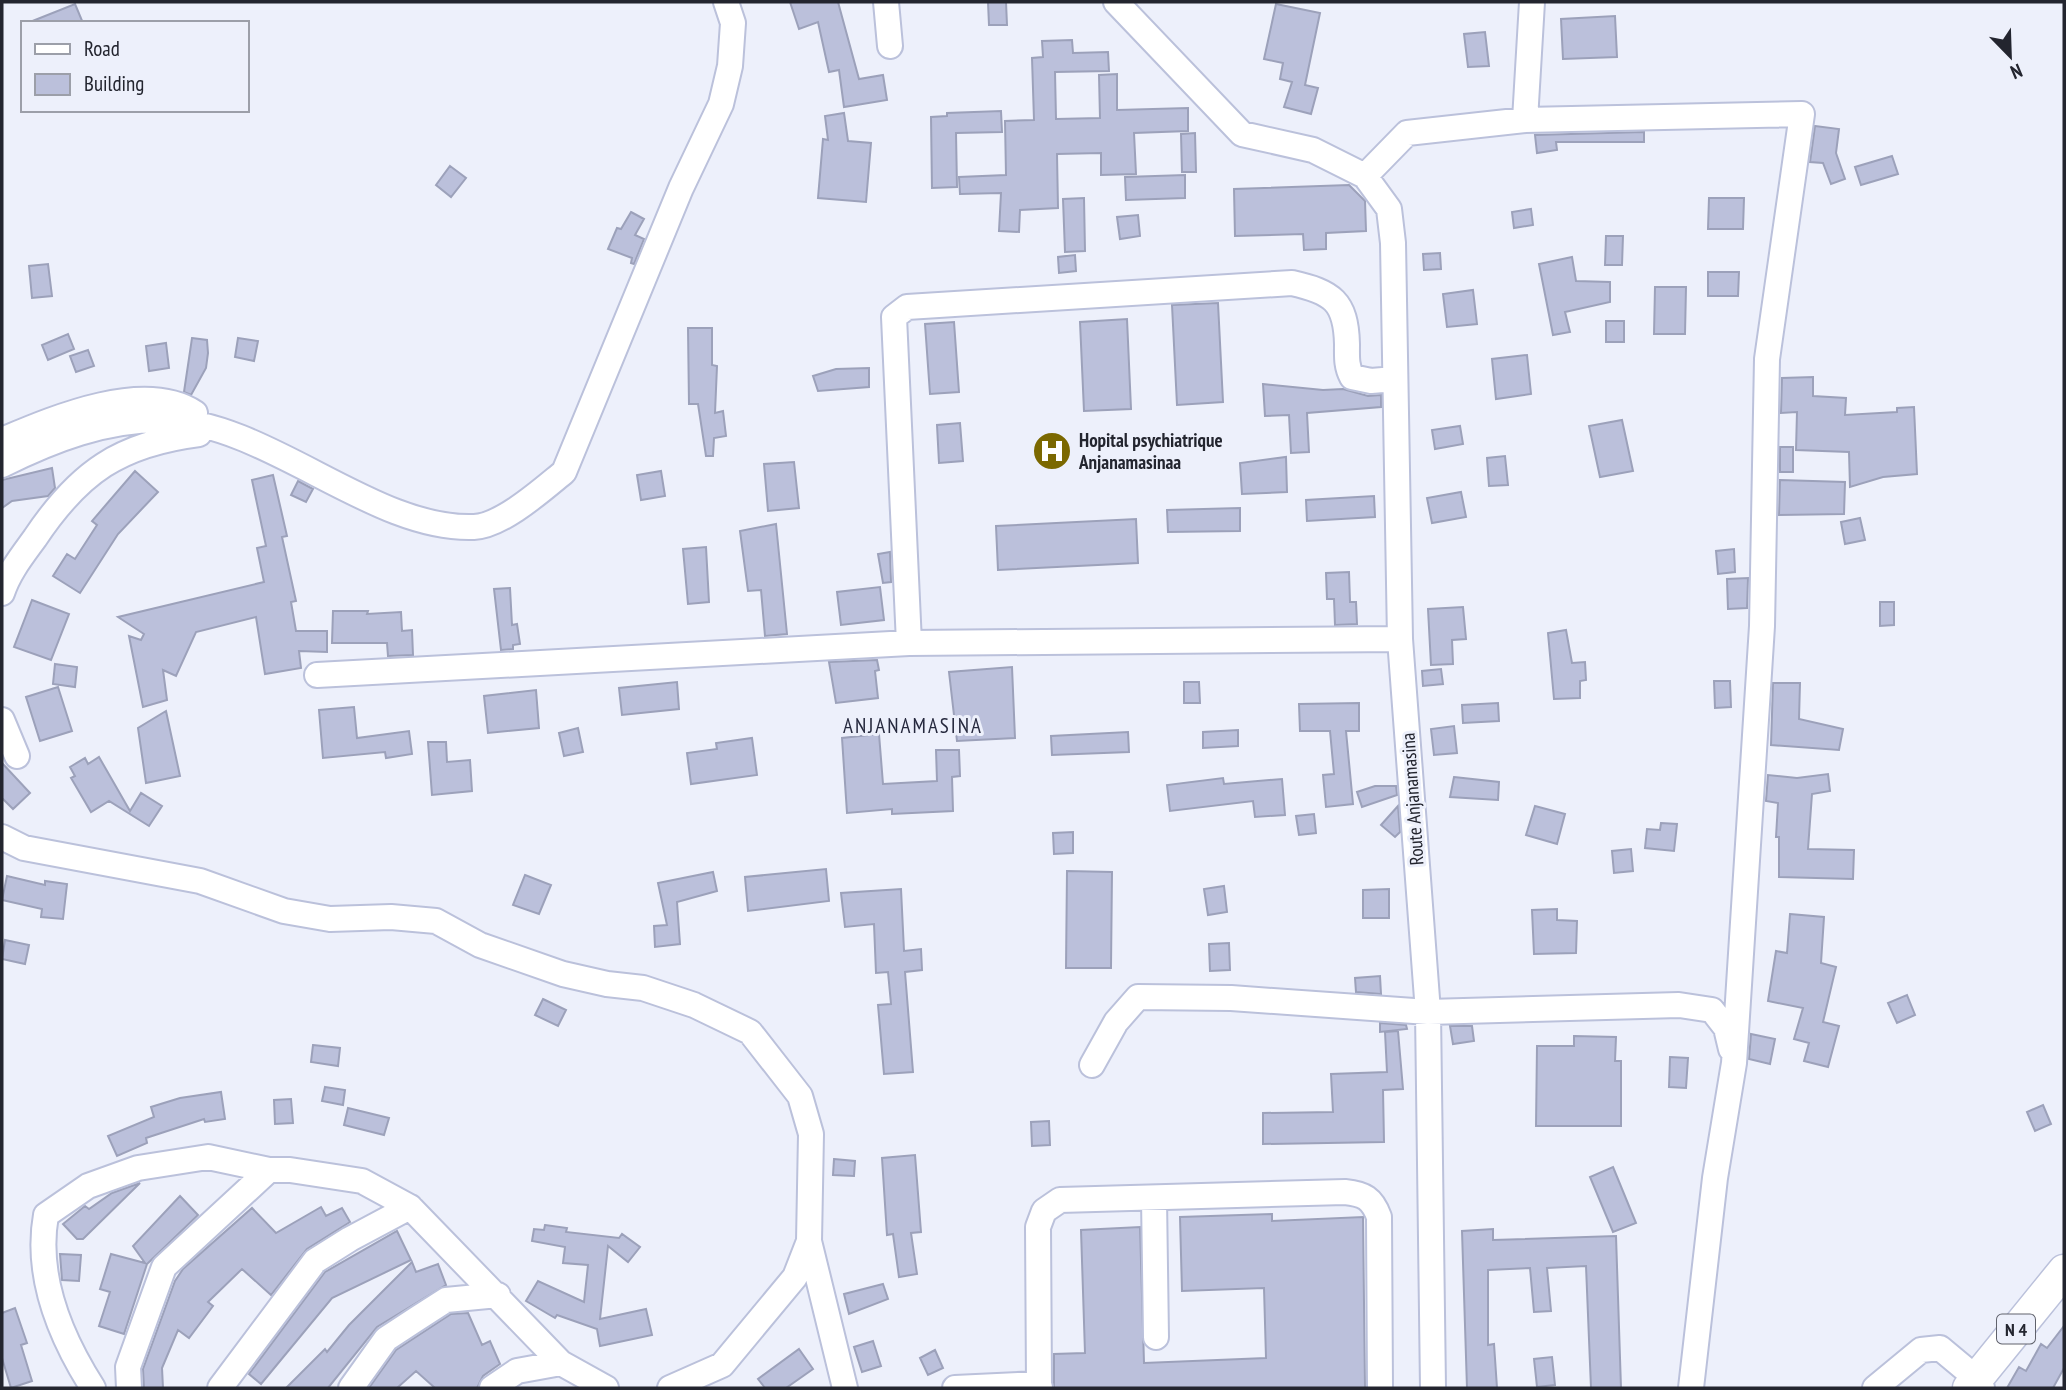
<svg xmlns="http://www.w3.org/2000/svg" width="2066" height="1390" viewBox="0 0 2066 1390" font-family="'PT Sans Narrow',sans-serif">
<rect width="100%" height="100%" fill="#edf0fb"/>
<path fill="#bbc0db" stroke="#9ca1ba" stroke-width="2" d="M790,2H838L859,79L883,75L887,100L844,107L839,70L829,72L818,22L799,29Z
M988,2H1006L1007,25H989Z
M75,4L83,23H30V22Z
M1276,4L1320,13L1305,85L1318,88L1311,114L1284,107L1292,82L1280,79L1283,63L1264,59Z
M1615,16L1617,57L1563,59L1561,19Z
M1485,32L1489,66L1468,67L1464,34Z
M1072,40L1073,53L1108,52L1109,71L1055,72L1056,119L1100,118L1099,75L1117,74V110L1188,108V131L1134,133L1136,174L1101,175V153L1057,154L1058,208L1020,210L1019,232L999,231L1001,193L960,194L959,177L1006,175L1005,121L1034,120L1032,58L1043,57L1042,41Z
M1001,111L1002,132L956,133L957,187L932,188L931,117L947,116V113Z
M844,113L848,141L871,143L866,202L818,198L823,139L828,140L825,116Z
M1815,126L1839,129L1836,153L1845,179L1831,184L1823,163L1810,162Z
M1644,132V142H1556L1557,150L1537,153L1535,135Z
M1195,133L1196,172H1182L1181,134Z
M1892,156L1898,174L1861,185L1855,167Z
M450,166L466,178L451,197L436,185Z
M1185,175V198L1126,200L1125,177Z
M1349,185L1365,201L1366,231L1326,233V249L1304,250L1303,234L1235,236L1234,189Z
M1084,198L1085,251L1065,252L1063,199Z
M1709,198H1744L1743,229H1708Z
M1531,209L1533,225L1514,228L1512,212Z
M631,212L644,219L635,235L644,239L634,264L631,263L632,258L608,249L617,228L621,229Z
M1138,215L1140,236L1120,239L1117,217Z
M1606,236H1623L1622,265H1605Z
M1440,253L1441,269L1424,270L1423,254Z
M1075,255L1076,271L1059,273L1058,257Z
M1572,257L1576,281L1610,282V302L1565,312L1570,332L1553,335L1539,264Z
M48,264L52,296L32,298L29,266Z
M1708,272H1739L1738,296H1708Z
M1655,287H1686L1685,334H1654Z
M1473,290L1477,324L1447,327L1443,294Z
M1218,303L1223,402L1177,405L1172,305Z
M1127,319L1131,409L1084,411L1080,322Z
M1606,321H1624V342H1606Z
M954,322L959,392L930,394L925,324Z
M688,328H712V365L717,366L715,413L723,411L726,436L714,438L713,456H706L698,404H689Z
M68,334L74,349L48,360L42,345Z
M192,338L207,340L208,353L206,368L191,395L184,392Z
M238,338L258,341L254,361L235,357Z
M166,343L169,368L149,371L146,346Z
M88,350L94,366L76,372L70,356Z
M1527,355L1531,394L1496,399L1492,359Z
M869,368V387L818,391L813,376L836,369Z
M1813,377V396L1846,398L1845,415L1897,412V408L1914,407L1917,474L1883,477L1850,487L1849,452L1796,450L1797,412L1781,413L1782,378Z
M1263,384L1323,390L1343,389L1368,396L1381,395V407L1307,413L1309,452L1291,453L1289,415L1265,416Z
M1622,420L1633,471L1600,477L1589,426Z
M960,423L963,461L939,463L937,425Z
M1460,426L1463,444L1435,449L1432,430Z
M1780,447H1793V472H1780Z
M1505,456L1508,485L1489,486L1487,458Z
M1286,457L1287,492L1242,494L1240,463Z
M794,462L799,508L768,511L764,464Z
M52,468L55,488L48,496L12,501L2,508V480Z
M135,471L158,492L118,534L80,593L53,576L67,554L75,559L97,525L92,521Z
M661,471L665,496L641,500L637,475Z
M273,475L287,536L282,537L296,601L291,602L296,631H327V652L299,651L301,668L265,674L256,617L196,632L176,676L163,670L167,700L143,707L129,636L141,640L144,634L118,617L264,582L257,548L266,546L252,480Z
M1780,480L1845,482L1844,514L1779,515Z
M298,481L313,489L306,502L291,495Z
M1461,492L1466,517L1432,523L1427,498Z
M1374,496L1375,517L1307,521L1306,500Z
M1240,508V531L1168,532L1167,510Z
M1860,518L1865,540L1845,544L1841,522Z
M1136,519L1138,563L998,570L996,526Z
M776,524L787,634L765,636L761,590L748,591L740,531Z
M706,547L709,602L688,604L683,549Z
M1734,549L1735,572L1718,574L1716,551Z
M890,552L891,582L883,583L878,554Z
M1349,572L1350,602H1356L1357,624L1335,625L1334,599H1327L1326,573Z
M1748,578L1747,608L1728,609L1727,579Z
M880,587L884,620L841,625L837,592Z
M510,588L512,625L517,624L520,644L513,645V649L501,650L494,589Z
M32,600L69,614L51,660L14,647Z
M1880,602H1894V625L1880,626Z
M1463,607L1466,639L1452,640L1453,664L1431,665L1428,609Z
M333,611H368L367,614L401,612L402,631L412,630L413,655L388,656L387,643H332Z
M1566,630L1572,663L1585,662L1586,680L1580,681V698L1554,699L1548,633Z
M877,660L879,670L875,671L878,698L836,703L829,662Z
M55,664L77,667L75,687L53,684Z
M1012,667L1015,738L957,741L949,672Z
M1441,669L1443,684L1423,686L1422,671Z
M1714,681H1730L1731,707L1715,708Z
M677,682L679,709L622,715L619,688Z
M1184,682H1199L1200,703H1184Z
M1773,683H1800L1799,719L1843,729L1839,750L1771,745Z
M58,687L72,731L40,741L26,697Z
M536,690L539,728L488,733L484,696Z
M1359,703V731H1346L1353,804L1326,807L1323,775L1334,774L1330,731H1300L1299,704Z
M1498,703L1499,721L1463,723L1462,705Z
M354,707L357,738L409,731L412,754L386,758L385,752L323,758L319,710Z
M166,711L180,776L146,783L138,728Z
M1454,726L1457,753L1434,755L1431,729Z
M578,728L583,752L564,756L559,733Z
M1238,730V746L1203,748V732Z
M1128,732L1129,752L1052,755L1051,736Z
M879,734L883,784L937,781L936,750H959L960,776L952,777L953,811L892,814V809L847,813L842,738Z
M752,738L757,775L691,784L687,753L717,749L716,743Z
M428,742H446L447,762L470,760L472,791L432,795Z
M99,757L130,811L141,793L162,806L149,826L109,801L91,812L71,778L75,776L70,767L85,758L88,764Z
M2,763L30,793L13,809L2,798Z
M1828,774L1830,791L1812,794L1808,849L1854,850L1853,879L1779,877V837H1776L1778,803L1766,801L1768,775L1797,778Z
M1454,777L1499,782L1498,800L1450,797Z
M1223,778L1224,784L1282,779L1285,815L1255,817L1253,801L1170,811L1167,785Z
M1375,786H1396L1397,795L1362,807L1357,792Z
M1398,806L1400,832L1395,837L1381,825Z
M1535,806L1565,814L1557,844L1526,835Z
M1314,814L1316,833L1299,835L1296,816Z
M1661,823L1677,824L1674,851L1645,848L1647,829L1660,830Z
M1073,832V853L1054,854L1053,833Z
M1631,849L1633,871L1614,873L1612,851Z
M826,869L829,901L748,911L745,877Z
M1067,871L1112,872L1111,968H1066Z
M713,872L717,891L677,902L680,944L655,947L654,926L667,925L658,883Z
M525,875L551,885L539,914L513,905Z
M7,876L45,885V881L67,884L63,919L41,917L42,909L2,900Z
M1224,886L1227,912L1208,915L1204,889Z
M901,889L904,951L921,949L922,970L905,972L913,1072L884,1074L878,1005L891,1004L888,972L876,973L874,924L845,927L841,893Z
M1389,889V918H1363V890Z
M1557,909V920L1577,921L1576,953L1534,954L1532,910Z
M1790,914L1824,917L1821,963L1836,967L1823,1022L1839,1026L1828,1067L1804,1061L1809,1043L1794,1039L1803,1008L1768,1001L1776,951L1787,953Z
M5,940L29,945L25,964L2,959Z
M1229,943L1230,970L1210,971L1209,944Z
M1380,976L1381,994L1356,992L1355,978Z
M1907,995L1915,1015L1897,1023L1888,1003Z
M543,999L566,1010L558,1026L535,1015Z
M1380,1023L1406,1025L1407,1029L1380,1032Z
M1450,1026H1472L1474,1041L1453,1044Z
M1398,1031L1403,1089L1383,1090L1384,1142L1263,1144V1113L1333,1112L1331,1074L1387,1072L1385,1032Z
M1751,1034L1775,1039L1770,1064L1749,1059Z
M1574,1036L1616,1037L1615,1061H1621V1126H1536L1537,1046H1574Z
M313,1045L340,1048L338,1066L311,1062Z
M1670,1057L1688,1058L1686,1088L1669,1087Z
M325,1087L345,1090L343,1105L322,1101Z
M221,1092L225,1119L205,1122L204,1119L146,1138L147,1143L117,1156L108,1136L154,1117L151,1107L180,1098Z
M291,1099L293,1123L275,1124L274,1100Z
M2043,1105L2051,1124L2035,1131L2027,1112Z
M348,1108L389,1118L384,1135L344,1125Z
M1049,1121L1050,1145L1032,1146L1031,1122Z
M915,1155L921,1232L911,1233L917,1274L899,1277L893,1234L887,1235L882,1158Z
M834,1159L855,1161L854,1176L833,1175Z
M1613,1167L1636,1223L1613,1232L1590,1177Z
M140,1183L83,1239H77L63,1224L85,1206L89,1209L112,1193Z
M180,1196L198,1215L147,1264L124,1334L99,1326L110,1292L100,1289L111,1254L145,1263L133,1246Z
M321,1207L326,1216L342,1208L350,1222L307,1249L271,1295L242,1269L208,1302L213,1306L189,1338L178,1330L162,1368L163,1388H144L143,1369L175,1281L183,1269L252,1208L276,1233Z
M1272,1214V1221L1363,1217L1365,1388H1054V1354L1085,1353L1081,1230L1140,1227L1144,1363L1266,1358L1264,1288L1182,1291L1180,1217Z
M545,1225L567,1228L566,1232L619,1238L622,1234L640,1247L628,1262L608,1246L600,1319L646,1309L652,1335L600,1346L597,1329L557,1315L555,1318L526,1301L538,1281L584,1302L588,1265L563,1263L565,1247L532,1241L534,1229L544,1230Z
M1493,1229V1240L1616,1236L1621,1388H1591L1586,1266L1547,1268L1551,1311L1534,1312L1530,1268L1488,1270V1345L1494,1344L1497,1388H1467L1462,1231Z
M397,1231L411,1260L332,1298L261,1384L249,1374L325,1272Z
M60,1254L81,1255L79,1281L62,1280Z
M412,1262L416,1272L438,1264L446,1285L377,1327L328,1388H286L325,1349L327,1352L349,1325Z
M883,1284L888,1299L849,1314L844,1294Z
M15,1308L27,1343L21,1345L32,1381L11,1388L2,1358V1313Z
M468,1313L482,1345L490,1341L500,1364L483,1376L477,1388H435L416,1371L397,1388H369L396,1350L451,1314Z
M2064,1326V1368L2053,1388H2007L2019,1367L2026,1371L2041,1344L2047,1348Z
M873,1341L881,1366L862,1372L854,1347Z
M799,1349L813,1369L786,1388H765L758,1379Z
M935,1350L943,1368L928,1375L920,1358Z
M1552,1357L1555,1385L1537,1387L1534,1359Z"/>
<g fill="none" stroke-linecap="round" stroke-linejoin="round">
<defs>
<path id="minor" d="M886,2L890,46
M1116,2L1242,134L1313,150L1365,176L1389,209L1393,243L1400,639L1428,1012L1433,1388
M1525,120L1532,2
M1365,176L1407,133L1525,120L1802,114L1767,359L1762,626L1734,1063L1715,1178L1691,1388
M2,440C52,419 144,379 195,413
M2,465C52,440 106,419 164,420C268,422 373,531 474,527C502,526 543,489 564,472L681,188L721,104L730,66L733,23L726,2
M2,593C9,572 22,556 35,538C79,472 120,444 199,434
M909,643L894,317L907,307L1292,283C1332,292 1346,301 1347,344C1347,356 1346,366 1352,377L1371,381L1395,379
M317,675L909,643L1400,639
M2,720L17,756
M2,837L24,848L200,881L284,911L330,919L391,917L436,921L480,945L563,974L607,984L643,988L694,1005L750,1032L800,1096L811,1134L809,1241L795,1277L722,1365L670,1388
M1092,1065L1116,1022L1138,997L1231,998L1428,1012L1679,1005L1712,1010L1726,1028L1731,1049
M1154,1198L1156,1337
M809,1241L845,1388
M1039,1384L1038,1227L1044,1211L1060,1200L1345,1192C1364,1194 1372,1198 1379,1217L1380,1388
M93,1388C61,1338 35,1276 46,1215L88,1186L138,1168L208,1157L269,1170H290L362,1181L410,1207L561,1363L606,1388
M129,1388L128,1367L164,1267L269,1170
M220,1388L315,1261L350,1239L410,1207
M351,1388L386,1339L418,1318L446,1300L498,1295
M492,1388L517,1371L561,1363
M955,1388L1039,1384L1040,1388
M1875,1388L1921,1350L1940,1348L1976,1378L1982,1388"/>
<path id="major" d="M1969,1388L2064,1271"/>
</defs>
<use href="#minor" stroke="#bbc1db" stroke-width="28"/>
<use href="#major" stroke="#bbc1db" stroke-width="35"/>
<use href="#minor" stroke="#fff" stroke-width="24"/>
<use href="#major" stroke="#fff" stroke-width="32"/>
</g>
<defs>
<symbol id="hospital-disc" viewBox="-11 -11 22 22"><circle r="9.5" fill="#7b6800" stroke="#edf0fb"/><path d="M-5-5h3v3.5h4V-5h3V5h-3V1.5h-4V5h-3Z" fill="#fff"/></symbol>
</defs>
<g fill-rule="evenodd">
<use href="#hospital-disc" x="1030" y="429" width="44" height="44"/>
</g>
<g text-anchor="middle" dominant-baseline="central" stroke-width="6" stroke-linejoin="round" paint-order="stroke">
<rect fill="#edf0fb" stroke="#60626c" stroke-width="2" x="1997" y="1314.5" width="38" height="29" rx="5"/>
<g font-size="18" font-weight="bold" fill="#23252f">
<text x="2016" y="1329">N 4</text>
</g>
<g font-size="19" font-weight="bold" fill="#23252f" stroke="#edf0fb" text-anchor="start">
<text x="1079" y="440">Hopital psychiatrique<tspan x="1079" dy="22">Anjanamasinaa</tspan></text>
</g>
<g font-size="19" fill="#23252f" stroke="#edf0fb">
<text transform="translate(1412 799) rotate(-94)">Route Anjanamasina</text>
</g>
<g font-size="21" letter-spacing="2" fill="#25283d" stroke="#edf0fb">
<text x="913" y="725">ANJANAMASINA</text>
</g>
</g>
<rect width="2066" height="1390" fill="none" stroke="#23252f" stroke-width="7"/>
<rect x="21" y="21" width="228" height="91" fill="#edf0fb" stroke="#9c9fa9" stroke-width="2"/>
<rect x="35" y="44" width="35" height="10" fill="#ffffff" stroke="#9c9fa9" stroke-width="2"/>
<text x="84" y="56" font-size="21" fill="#23252f">Road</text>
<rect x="35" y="74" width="35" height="21" fill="#bbc0db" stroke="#9c9fa9" stroke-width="2"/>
<text x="84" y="91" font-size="21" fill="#23252f">Building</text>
<g transform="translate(2010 56) rotate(157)" stroke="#edf0fb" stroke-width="5" paint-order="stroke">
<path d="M0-5L12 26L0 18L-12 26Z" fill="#23252f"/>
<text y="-10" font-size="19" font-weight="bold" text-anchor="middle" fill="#23252f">N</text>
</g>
</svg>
